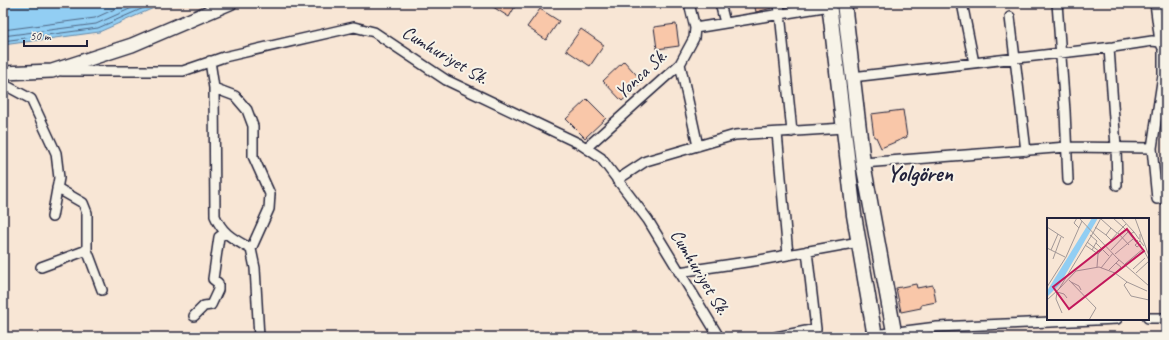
<svg xmlns="http://www.w3.org/2000/svg" width="1169" height="340" viewBox="0 0 1169 340" font-family="Caveat,sans-serif">
<rect width="100%" height="100%" fill="#f8e6d5"/>
<filter id="ink" filterUnits="userSpaceOnUse"><feTurbulence type="fractalNoise" baseFrequency=".025" numOctaves="2"/><feDisplacementMap in="SourceGraphic" scale="8" xChannelSelector="R" yChannelSelector="G"/><feConvolveMatrix kernelMatrix="1 2 1 2 8 2 1 2 1" color-interpolation-filters="sRGB"/></filter>
<g filter="url(#ink)">
<path fill="#92cef3" stroke="#6589a9" d="M3,3H165L99,32L3,45Z"/>
<g fill="none" stroke-linecap="round" stroke-linejoin="round">
<path stroke="#4f6785" stroke-width="1" d="M3,30L95,18L128,3
M3,36L96,24L143,3
M3,41L98,28L155,3"/>
</g>
<path fill="#f9c7a9" stroke="#22223b" d="M491,3H517L509,17L490,5Z
M649,3H670L671,4L650,8Z
M754,3H775L776,7L756,12Z
M540,9L559,21L546,40L527,27Z
M676,24L679,46L657,49L654,27Z
M581,29L604,45L590,66L566,50Z
M624,61L643,82L622,101L603,81Z
M587,99L606,118L585,138L566,119Z
M903,110L907,137L881,148L876,137H874L871,114Z
M916,284L917,288L933,285L936,302L921,305V308L901,312L896,288Z"/>
<g fill="none" stroke-linecap="round" stroke-linejoin="round">
<defs>
<path id="street" d="M720,3L725,23
M779,3L792,132
M962,3L974,63
M1057,3L1065,111L1068,180
M1155,3L1160,42
M1010,17L1026,151
M695,28L830,6
M1109,48L1116,147L1117,185
M210,61L214,88L215,216C223,235 234,239 251,249L255,268L259,337
M680,64L698,146
M62,71H183L224,57L354,27L374,32L446,80L580,144L601,158L648,220L719,337
M852,77L1113,47L1152,41L1160,42L1163,48V75L1152,148L1157,199L1166,198
M3,84L31,99L56,153L59,178L52,217
M214,88L235,96L247,110L253,126V156L270,194L269,209L251,249
M777,133L788,255
M586,148L680,64L694,38L695,28L689,3
M863,163L1067,147L1152,148
M617,180L646,161L735,135L844,128
M87,250L102,290
M41,267L87,250V213L83,203L57,188
M679,272L760,260L859,242
M194,316L204,306L211,305L218,290V283L213,279L219,237L225,233
M1148,318H1166
M874,335L937,327L1117,319
M776,337L816,329L807,251"/>
<path id="secondary" d="M3,73L52,71L132,45L230,3"/>
<path id="primary" d="M829,3L854,215L875,337
M844,3L863,163L895,337"/>
</defs>
<use href="#street" stroke="#22223b" stroke-width="12"/>
<use href="#secondary" stroke="#22223b" stroke-width="16"/>
<use href="#primary" stroke="#22223b" stroke-width="17"/>
<use href="#street" stroke="#f7f3e8" stroke-width="9"/>
<use href="#secondary" stroke="#f7f3e8" stroke-width="13"/>
<use href="#primary" stroke="#f7f3e8" stroke-width="14"/>
</g>
</g>
<g text-anchor="middle" dominant-baseline="central" stroke-width="4" stroke-linejoin="round" paint-order="stroke">
<g font-size="19" fill="#22223b" stroke="#f7f3e8">
<text transform="translate(445 55) rotate(31)">Cumhuriyet Sk.</text>
<text transform="translate(641 74) rotate(-43)">Yonca Sk.</text>
<text transform="translate(700 272) rotate(59)">Cumhuriyet Sk.</text>
</g>
<g font-size="23" font-weight="bold" fill="#22223b" stroke="#f7f3e8">
<text x="920" y="173">Yolgören</text>
</g>
</g>
<g transform="translate(1047 218)">
<rect width="102" height="102" fill="#f8e6d5"/>
<path d="M45,0H51L13,66L0,79V73Z" fill="#92cef3"/>
<path fill="none" stroke="#a29897" stroke-width="1" d="M30,0L27,5L32,10M32,0L70,40L102,68M66,0L76,9L79,6M74,0L87,14M88,0L102,38M54,1L64,10M0,9L17,20M48,9L59,17M46,15L54,0M70,15L64,10L59,17L64,22L76,9L81,14M71,15L82,27M83,16L87,14L92,21M93,16V23L97,28M43,17L50,23L45,32M93,23L88,27L90,29L94,26M40,24L53,34M49,25L62,38M38,27L51,36M0,30L18,39M4,32L11,16M64,32L81,14L89,24L91,22M68,36L86,21M6,41L14,19M78,46L96,31L102,42M50,49L51,36L59,28M54,50L66,35M86,51L98,40M62,52L72,42M69,55L74,49L69,45M89,55L102,43M22,62L49,90L42,102M24,64L32,68L34,72M80,64L77,67L84,78L102,82M0,69L19,39L35,3M12,71L29,53L52,49L68,55L80,64L100,73M10,74L9,81L15,95M10,74L17,76L20,80M0,82L12,71L46,15"/>
<path fill="#c2185b" fill-opacity="0.15" stroke="#c2185b" stroke-width="2" d="M80,11L97,33L22,91L6,69Z"/>
<rect width="102" height="102" fill="none" stroke="#22223b" stroke-width="2"/>
</g>
<rect width="1169" height="340" fill="none" stroke="#f7f3e8" stroke-width="16"/>
<rect x="8" y="8" width="1153" height="324" fill="none" stroke="#22223b" stroke-width="1.5" filter="url(#ink)"/>
<path d="M24 40v6h63v-6" fill="none" stroke="#22223b" stroke-width="2"/>
<text x="30" y="40" font-size="12" fill="#22223b" stroke="#f7f3e8" stroke-width="3" paint-order="stroke">50 m</text>
</svg>
